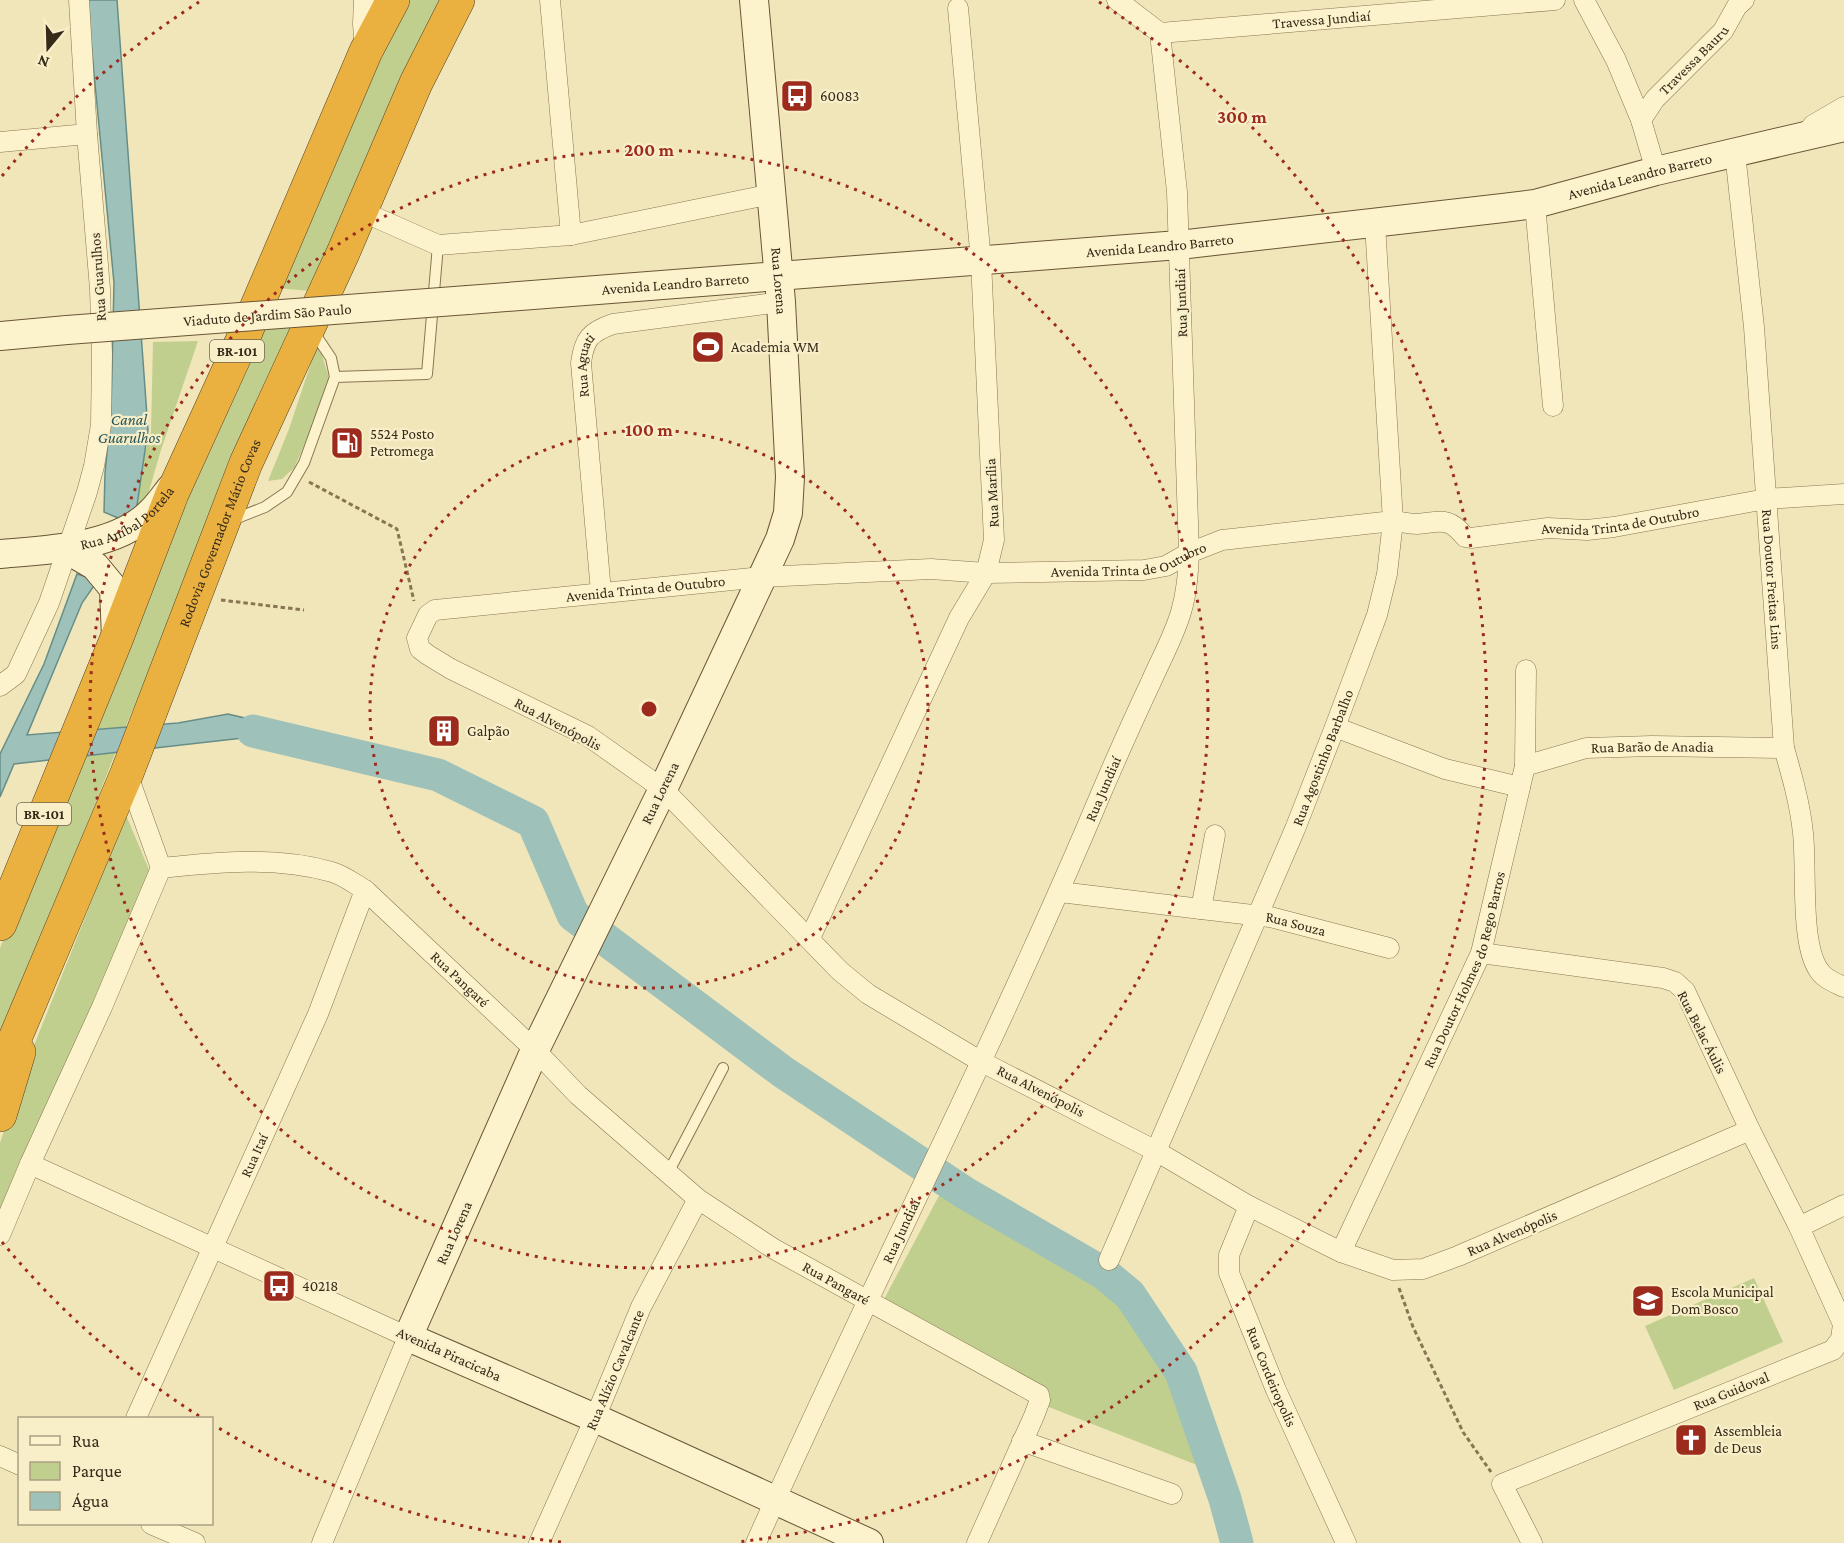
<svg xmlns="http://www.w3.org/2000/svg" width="1844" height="1543" viewBox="0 0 1844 1543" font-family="'Crimson Pro',serif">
<rect width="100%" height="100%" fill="#f1e6b9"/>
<path fill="#c0cf8d" d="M408,0H452L311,291L275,288L333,155Z
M258,326L295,328L128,721L48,924L0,1034V948L120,652Z
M198,341L161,450L144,508L135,519L144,456L151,432L153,342Z
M318,342L329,378L321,407L294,468L282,479L268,481L289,429Z
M126,815L150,872L0,1224V1143L29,1058Z
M941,1192L1105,1274L1166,1377L1197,1465L1041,1404L882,1303Z
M1754,1278L1783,1342L1674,1390L1645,1326Z"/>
<path fill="#9ec1ba" stroke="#668e88" stroke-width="1.5" d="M87,0H117L148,430L135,519L132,524L104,512L105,473L111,412L114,283Z
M77,574L98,580L82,603L27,735L178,723L228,714L300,731L292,747L243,738L14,764L0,797V754L44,664Z"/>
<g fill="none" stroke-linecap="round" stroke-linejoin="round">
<path stroke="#9ec1ba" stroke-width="33" d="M253,731L438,775L533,822L573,915L783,1072L965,1193L1105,1274L1130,1295L1181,1372L1225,1499L1237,1543"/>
<defs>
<path id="lane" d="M335,377L427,374L438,245
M232,520L265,507L287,492L304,463L335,377L331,358L313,331
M668,1173L723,1068"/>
<g id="street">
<path d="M364,0L363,24L365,48"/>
<path d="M550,0L571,235"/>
<path d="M1584,0L1616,60L1641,120L1656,171"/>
<path id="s1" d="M1160,33L1555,0"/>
<path id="s2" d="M1641,120L1655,99L1723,31L1737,6L1744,0"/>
<path d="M1809,130L1813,125L1844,107"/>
<path d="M0,142L87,134"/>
<path id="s3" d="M1735,153L1754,327L1784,748C1792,776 1800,804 1803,833C1807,868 1800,941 1818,969C1824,979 1834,982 1844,987"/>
<path d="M1535,204L1553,406"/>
<path d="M361,211L438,245L571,235L772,194"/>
<path id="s4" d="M601,592L581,363C584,339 590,332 613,324L781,302"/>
<path d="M0,686L16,674L49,603L87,492L94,466L101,425L102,354L100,289L87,134L79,0"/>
<path d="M1335,727L1445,769L1520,787"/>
<path id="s5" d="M1525,766L1586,748L1652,746L1784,748"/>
<path d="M127,773L161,868"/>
<path d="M1060,892L1201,909L1215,835"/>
<path id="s6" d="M1201,909L1270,917L1389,948"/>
<path d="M810,938L959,618L986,573L994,540L981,261L958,8"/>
<path d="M1481,953L1663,978L1675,982L1685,991L1750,1130L1799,1227L1843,1324L1841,1339L1833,1350L1502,1484L1532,1543"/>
<path id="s7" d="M1750,1130L1458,1256L1423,1269L1393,1270L1341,1252L1249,1206L1156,1151L980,1061L868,994L840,971L663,789L588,736L451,669L428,655L420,649L417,638L428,615L435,610L762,577L931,569L986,573L1144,570L1166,566L1189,553L1222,540L1393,521C1401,522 1409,524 1417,524C1440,522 1449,516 1465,537L1471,538L1548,528L1587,530L1614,527L1766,499L1844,494"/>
<path d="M30,1164L408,1337L322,1543"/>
<path id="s8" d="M1249,1206L1229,1255V1273L1276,1390L1346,1543"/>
<path d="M1799,1227L1844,1205"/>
<path id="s9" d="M0,1235L30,1164L102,1007L161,868C217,862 277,856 332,872C343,875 355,884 365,890L535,1050L578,1095L698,1199L774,1249L1039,1395L1040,1400L1034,1416L977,1543"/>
<path id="s10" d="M1341,1252L1481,953L1525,766L1526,670"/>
<path id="s11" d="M1109,1260L1295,829L1335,727L1377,615L1387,574L1393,521L1375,224"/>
<path id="s12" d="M136,1418L318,1014L365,890"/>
<path d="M1022,1441L1172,1494"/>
<path d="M0,1456L20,1465"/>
<path d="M151,1524L195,1543"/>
<path id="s13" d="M539,1543L595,1418L641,1307L698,1199"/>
<path id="s14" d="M756,1543C868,1291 995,1046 1102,791C1118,754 1134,718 1151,682C1161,659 1174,636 1181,612C1187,592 1188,573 1189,553L1177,192L1160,33L1117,0"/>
</g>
<g id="secondary">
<path id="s15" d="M754,0L781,302L790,477L788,513L780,539L663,789L535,1050L408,1337L595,1418L869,1543"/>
<path id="s16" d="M468,300L1179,245L1503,208L1535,204L1656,171L1844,127"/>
<path d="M0,336L67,330"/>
<path d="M66,549L95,566L114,589L116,638"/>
<path id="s17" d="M0,554C46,550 114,548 149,514C157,507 163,498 170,489"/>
</g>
<g id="highway">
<path d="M0,924L116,640L172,494L245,334L366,51L393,0"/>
<path id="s18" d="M0,1074L127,773L246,463L343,253L416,83L458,0"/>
<path d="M0,1115L19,1052"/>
</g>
</defs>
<use href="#lane" stroke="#887553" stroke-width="12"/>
<use href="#street" stroke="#887553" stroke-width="21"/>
<use href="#secondary" stroke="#6a5536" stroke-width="30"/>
<use href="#highway" stroke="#554228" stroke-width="34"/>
<path stroke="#887553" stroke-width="3" stroke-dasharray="4.5 3" stroke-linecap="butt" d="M309,482L397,529L414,601
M221,600L304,610
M1399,1288L1413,1327L1463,1432L1491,1472"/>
<use href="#lane" stroke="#fcf3cc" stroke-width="10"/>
<use href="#street" stroke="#fcf3cc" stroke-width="20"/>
<use href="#secondary" stroke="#fcf3cc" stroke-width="28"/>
<use href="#highway" stroke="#eab140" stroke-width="33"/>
<defs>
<g id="secondary-bridge">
<path id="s19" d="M67,330L468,300"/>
</g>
</defs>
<use href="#secondary-bridge" stroke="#6a5536" stroke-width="30" stroke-linecap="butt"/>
<use href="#secondary-bridge" stroke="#fcf3cc" stroke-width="28"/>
</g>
<g fill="none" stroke="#9c2b1e" stroke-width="3" stroke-dasharray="3 6">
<circle cx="649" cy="709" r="279"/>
<circle cx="649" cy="709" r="559"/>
<path d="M561 1542A838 838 0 0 1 217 1427M199 1416A838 838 0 0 1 2 1242M2 176A838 838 0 0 1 199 2M1099 2A838 838 0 0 1 737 1542"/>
</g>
<defs>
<symbol id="bus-square" viewBox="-11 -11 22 22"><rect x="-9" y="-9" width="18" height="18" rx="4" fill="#9c2b1e" stroke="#f8efc9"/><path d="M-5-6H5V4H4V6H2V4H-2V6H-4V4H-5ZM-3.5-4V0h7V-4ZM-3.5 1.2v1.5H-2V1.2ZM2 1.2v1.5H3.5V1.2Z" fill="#fff"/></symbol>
<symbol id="stadium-square" viewBox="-11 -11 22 22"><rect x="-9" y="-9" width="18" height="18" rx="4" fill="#9c2b1e" stroke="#f8efc9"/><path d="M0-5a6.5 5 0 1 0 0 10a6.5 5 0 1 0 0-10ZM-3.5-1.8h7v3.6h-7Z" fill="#fff"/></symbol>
<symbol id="fuel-square" viewBox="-11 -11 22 22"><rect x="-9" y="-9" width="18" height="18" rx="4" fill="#9c2b1e" stroke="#f8efc9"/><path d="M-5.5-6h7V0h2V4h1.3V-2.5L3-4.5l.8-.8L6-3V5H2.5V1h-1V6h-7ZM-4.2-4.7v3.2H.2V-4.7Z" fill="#fff"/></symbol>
<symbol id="building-square" viewBox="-11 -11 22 22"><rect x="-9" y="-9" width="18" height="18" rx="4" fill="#9c2b1e" stroke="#f8efc9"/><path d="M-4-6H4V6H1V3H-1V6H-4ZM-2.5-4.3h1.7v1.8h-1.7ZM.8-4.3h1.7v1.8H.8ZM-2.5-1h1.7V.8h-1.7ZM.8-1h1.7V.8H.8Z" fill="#fff"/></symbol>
<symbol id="school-square" viewBox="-11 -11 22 22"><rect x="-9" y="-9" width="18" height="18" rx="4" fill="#9c2b1e" stroke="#f8efc9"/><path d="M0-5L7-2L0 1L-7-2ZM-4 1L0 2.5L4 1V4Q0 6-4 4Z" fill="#fff"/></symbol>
<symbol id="church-square" viewBox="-11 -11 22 22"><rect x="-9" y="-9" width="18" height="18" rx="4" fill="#9c2b1e" stroke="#f8efc9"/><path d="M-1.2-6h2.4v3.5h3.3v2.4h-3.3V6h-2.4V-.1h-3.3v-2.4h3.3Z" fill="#fff"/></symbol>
</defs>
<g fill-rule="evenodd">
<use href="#bus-square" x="778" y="77" width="38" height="38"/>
<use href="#stadium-square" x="689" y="328" width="38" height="38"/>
<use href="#fuel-square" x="328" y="424" width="38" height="38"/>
<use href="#building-square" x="425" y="712" width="38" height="38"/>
<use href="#bus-square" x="260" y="1267" width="38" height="38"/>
<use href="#school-square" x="1629" y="1282" width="38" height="38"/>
<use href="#church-square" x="1672" y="1421" width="38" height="38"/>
</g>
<g text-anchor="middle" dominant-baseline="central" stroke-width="4.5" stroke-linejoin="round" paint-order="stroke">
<g fill="#f8efc9" stroke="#70654e" stroke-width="1.5">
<rect x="210" y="340" width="54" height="22" rx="4.5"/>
<rect x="17" y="803" width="54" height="22" rx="4.5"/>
</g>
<g font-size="14" font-weight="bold" fill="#362a19">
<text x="237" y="351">BR-101</text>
<text x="44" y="814">BR-101</text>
</g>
<g font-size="15" fill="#362a19" stroke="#f8efc9">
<text stroke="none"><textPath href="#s1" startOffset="162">Travessa Jundiaí</textPath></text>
<text stroke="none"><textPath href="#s2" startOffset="80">Travessa Bauru</textPath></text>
<text stroke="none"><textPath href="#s16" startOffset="1180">Avenida Leandro Barreto</textPath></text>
<text stroke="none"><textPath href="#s16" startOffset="694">Avenida Leandro Barreto</textPath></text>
<text transform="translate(98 277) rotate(-94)">Rua Guarulhos</text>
<text stroke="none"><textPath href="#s15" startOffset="282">Rua Lorena</textPath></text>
<text stroke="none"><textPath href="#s16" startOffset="208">Avenida Leandro Barreto</textPath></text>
<text transform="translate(1181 303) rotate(-92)">Rua Jundiaí</text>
<text stroke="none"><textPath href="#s19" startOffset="201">Viaduto de Jardim São Paulo</textPath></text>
<text stroke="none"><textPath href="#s4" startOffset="228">Rua Aguati</textPath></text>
<text transform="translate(992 493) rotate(-93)">Rua Marília</text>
<text stroke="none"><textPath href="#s17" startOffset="136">Rua Aníbal Portela</textPath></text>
<text stroke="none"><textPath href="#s7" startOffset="2798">Avenida Trinta de Outubro</textPath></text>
<text stroke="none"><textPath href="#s18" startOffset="584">Rodovia Governador Mário Covas</textPath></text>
<text stroke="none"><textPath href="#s7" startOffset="2294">Avenida Trinta de Outubro</textPath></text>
<text stroke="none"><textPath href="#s3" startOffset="428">Rua Doutor Freitas Lins</textPath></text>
<text stroke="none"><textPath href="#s7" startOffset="1808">Avenida Trinta de Outubro</textPath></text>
<text transform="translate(558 724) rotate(28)">Rua Alvenópolis</text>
<text stroke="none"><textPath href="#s5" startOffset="130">Rua Barão de Anadia</textPath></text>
<text stroke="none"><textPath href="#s11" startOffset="546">Rua Agostinho Barbalho</textPath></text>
<text stroke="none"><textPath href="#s14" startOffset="830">Rua Jundiaí</textPath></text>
<text transform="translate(660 793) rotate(-64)">Rua Lorena</text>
<text stroke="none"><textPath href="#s6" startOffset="96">Rua Souza</textPath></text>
<text stroke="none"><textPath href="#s10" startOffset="309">Rua Doutor Holmes do Rego Barros</textPath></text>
<text stroke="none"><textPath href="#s9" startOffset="741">Rua Pangaré</textPath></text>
<text transform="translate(1702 1032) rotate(63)">Rua Belac Áulis</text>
<text transform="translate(1041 1091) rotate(27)">Rua Alvenópolis</text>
<text stroke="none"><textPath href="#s12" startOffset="288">Rua Itaí</textPath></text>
<text stroke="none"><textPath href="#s14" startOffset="344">Rua Jundiaí</textPath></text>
<text transform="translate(454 1233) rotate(-66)">Rua Lorena</text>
<text transform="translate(1512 1233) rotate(-23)">Rua Alvenópolis</text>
<text stroke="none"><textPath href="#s9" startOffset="1227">Rua Pangaré</textPath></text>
<text transform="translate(449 1354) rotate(24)">Avenida Piracicaba</text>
<text stroke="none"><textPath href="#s13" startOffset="189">Rua Alízio Cavalcante</textPath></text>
<text stroke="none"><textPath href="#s8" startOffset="183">Rua Cordeiropolis</textPath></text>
<text transform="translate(1731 1391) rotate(-22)">Rua Guidoval</text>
</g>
<g font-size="15" fill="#362a19" stroke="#f8efc9" text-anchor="start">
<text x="820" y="96">60083</text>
<text x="731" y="347">Academia WM</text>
<text x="370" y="434">5524 Posto<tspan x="370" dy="17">Petromega</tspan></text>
<text x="467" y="731">Galpão</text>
<text x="302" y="1286">40218</text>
<text x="1671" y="1292">Escola Municipal<tspan x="1671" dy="17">Dom Bosco</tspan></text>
<text x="1714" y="1431">Assembleia<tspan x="1714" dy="17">de Deus</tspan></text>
</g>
<g font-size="16" font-style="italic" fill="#275557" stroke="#f8efc9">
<text x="129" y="419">Canal<tspan x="129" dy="18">Guarulhos</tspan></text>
</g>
</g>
<circle cx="649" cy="709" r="9" fill="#9c2b1e" stroke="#f8efc9" stroke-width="3"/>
<g font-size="18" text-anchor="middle" font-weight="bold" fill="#9c2b1e" stroke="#f8efc9" stroke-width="4.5" stroke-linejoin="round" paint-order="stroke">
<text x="1242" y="123">300 m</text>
<text x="649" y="156">200 m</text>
<text x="649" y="436">100 m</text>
</g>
<rect x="18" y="1417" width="195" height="108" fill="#f8efc9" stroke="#aaa083" stroke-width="1.5"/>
<rect x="30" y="1436" width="30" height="9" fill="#fcf3cc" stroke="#aaa083" stroke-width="1.5"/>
<text x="72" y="1447" font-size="18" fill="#362a19">Rua</text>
<rect x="30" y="1462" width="30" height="18" fill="#c0cf8d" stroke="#aaa083" stroke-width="1.5"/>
<text x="72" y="1477" font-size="18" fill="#362a19">Parque</text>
<rect x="30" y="1492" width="30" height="18" fill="#9ec1ba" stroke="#aaa083" stroke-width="1.5"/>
<text x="72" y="1507" font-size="18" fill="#362a19">Água</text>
<g transform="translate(48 48) rotate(199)" stroke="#f8efc9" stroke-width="4.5" paint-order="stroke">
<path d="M0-4.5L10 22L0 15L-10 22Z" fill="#362a19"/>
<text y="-9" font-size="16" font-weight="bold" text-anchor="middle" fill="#362a19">N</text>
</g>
</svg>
